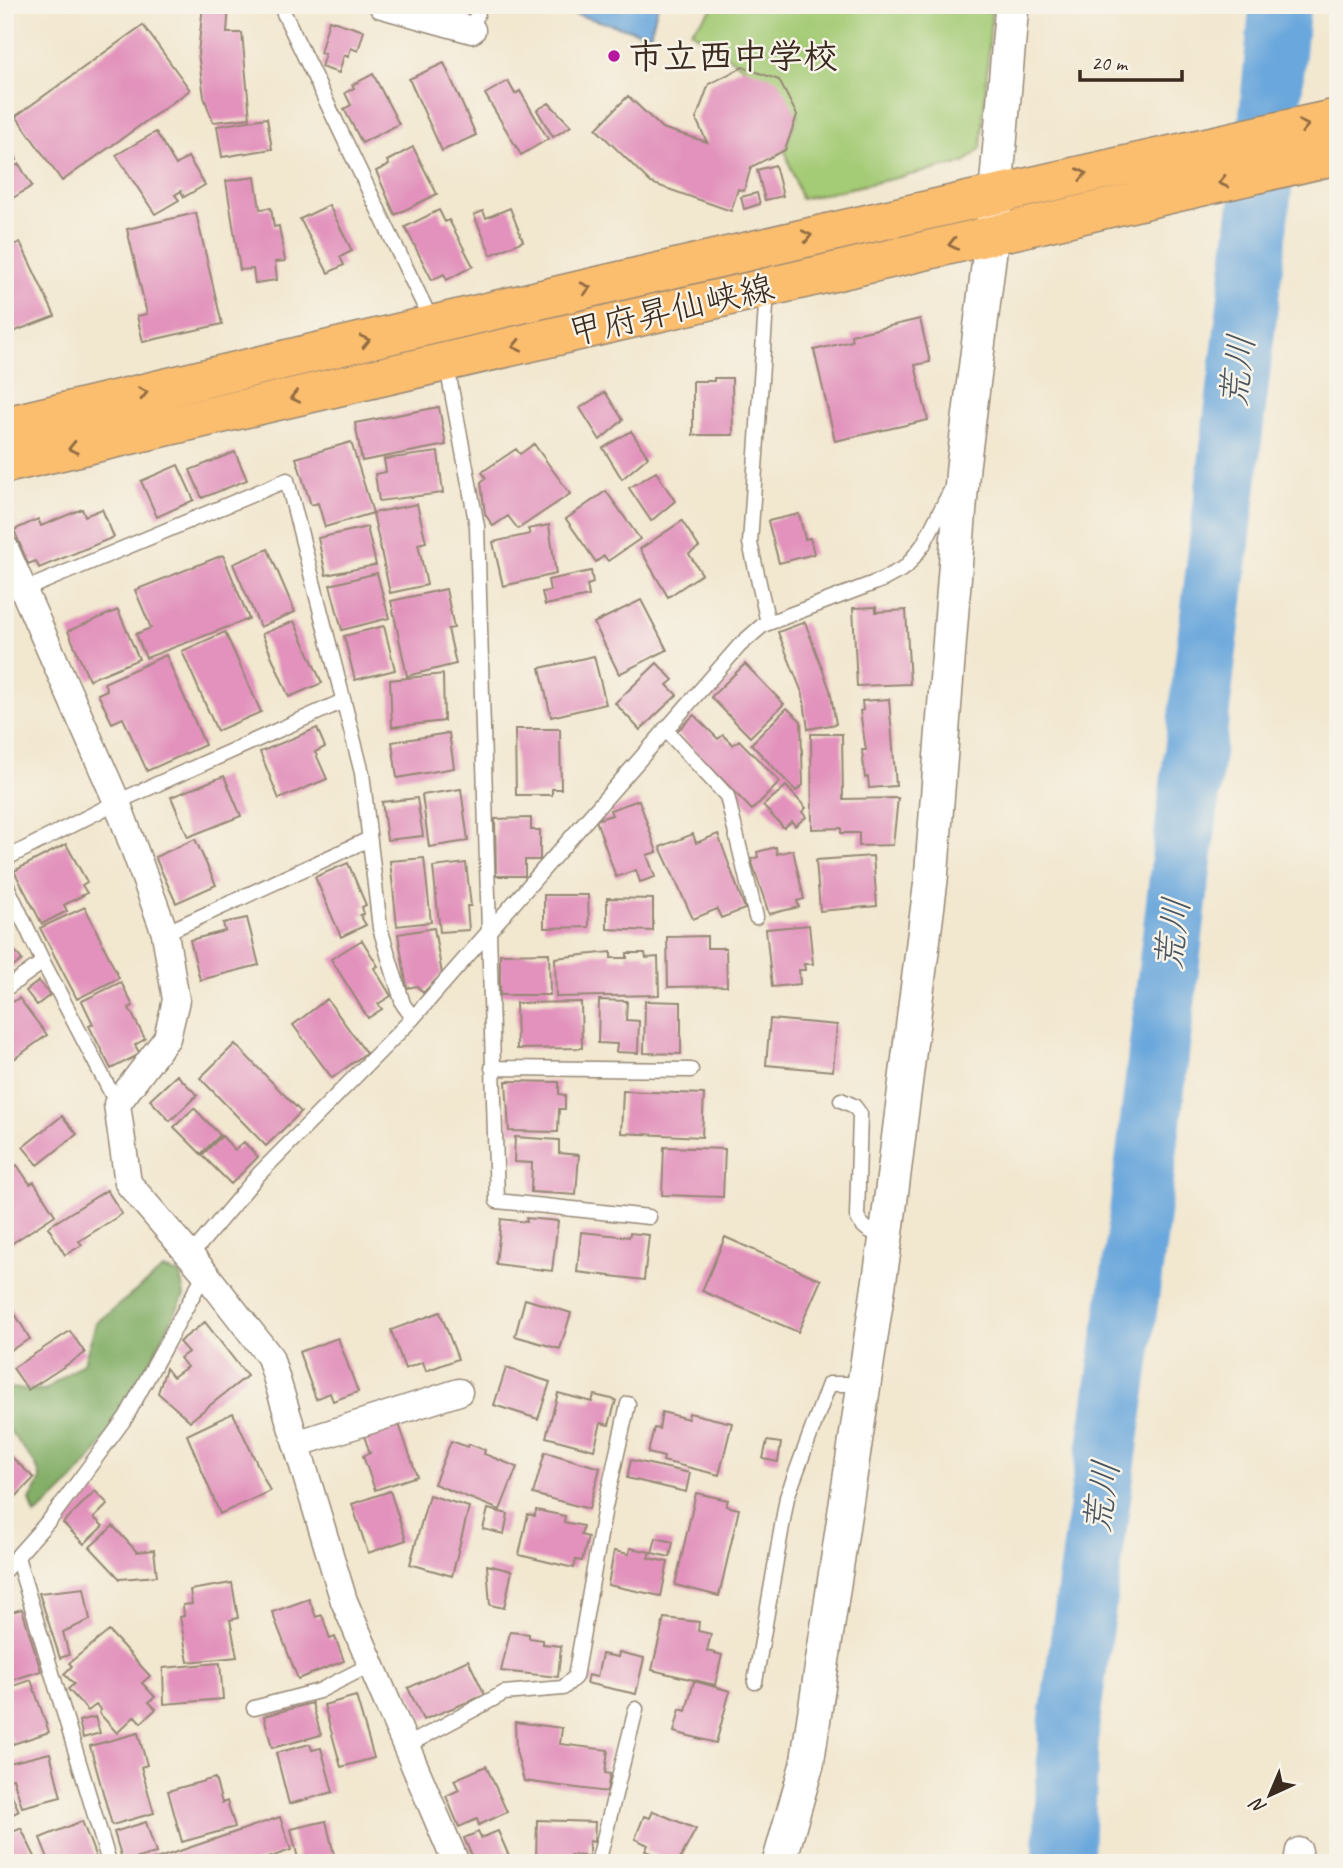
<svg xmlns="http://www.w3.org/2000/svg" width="1343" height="1868" viewBox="0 0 1343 1868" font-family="Caveat,'Klee One',sans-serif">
<rect width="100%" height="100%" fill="#f7f3e8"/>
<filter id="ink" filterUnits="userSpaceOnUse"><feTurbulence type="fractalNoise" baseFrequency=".0143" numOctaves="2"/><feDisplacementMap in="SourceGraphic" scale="14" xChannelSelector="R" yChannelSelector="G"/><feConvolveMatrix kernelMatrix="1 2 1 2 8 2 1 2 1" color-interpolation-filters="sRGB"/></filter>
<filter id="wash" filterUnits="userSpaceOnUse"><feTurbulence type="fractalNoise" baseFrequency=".00686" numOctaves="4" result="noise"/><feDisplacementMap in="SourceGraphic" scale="28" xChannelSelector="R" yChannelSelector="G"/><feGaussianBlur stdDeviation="1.57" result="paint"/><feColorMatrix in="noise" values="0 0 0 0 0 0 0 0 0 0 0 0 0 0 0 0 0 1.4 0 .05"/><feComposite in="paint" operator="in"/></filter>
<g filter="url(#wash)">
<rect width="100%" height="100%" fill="#f2e7cf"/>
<path fill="#a4cb76" stroke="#707a4a" stroke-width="2" d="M716,5H992L981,148L964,163L801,199L785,150L797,115L743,67L691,31Z"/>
<path fill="#83af67" stroke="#5f6c42" stroke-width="2" d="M163,1269L180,1274L184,1296C143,1374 107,1460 35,1515L30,1500L41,1480L36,1465L5,1425V1388L45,1390L84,1362L96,1323Z"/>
<path fill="#6aa7dc" stroke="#52687d" stroke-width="2" d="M540,5H658L650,35Z"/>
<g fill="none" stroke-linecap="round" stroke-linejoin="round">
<path stroke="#6aa7dc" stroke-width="61" d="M1063,1863L1069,1723L1136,1243L1267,142L1280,5"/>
</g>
<g id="blocks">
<path fill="#e292bc" d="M203,5H229L227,33H242L250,118L213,122L204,97L198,53Z
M329,20L364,31L358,51L351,48L348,57L344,55L339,73L321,67L325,54L320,53Z
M143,25L190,90L62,181L16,116Z
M444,63L476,135L442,151L409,79Z
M743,67L779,80L797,115L785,150L751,167L744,191L738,189L731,211L651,183L596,129L628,96L662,128L707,142L696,119L709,84Z
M373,74L399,124L362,143L344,109L351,105L345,93L354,88L352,85Z
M508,81L515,94L520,91L548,139L521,155L485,94Z
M549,103L571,126L553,137L537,110Z
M267,118L272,149L222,157L217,126Z
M156,132L176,165L188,157L205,185L184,197L181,191L175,195L179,200L155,214L116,155Z
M5,140L17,160L5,167Z
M413,147L437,194L395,215L376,171L389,165L387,161Z
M19,164L32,186L5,203V172Z
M775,165L783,196L765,200L757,170Z
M255,177L260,209L271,208L274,227L279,226L285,261L275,262L277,280L255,283L253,269L240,270L226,181Z
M757,193L760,204L744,209L741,197Z
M329,205L352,251L340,257L344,265L328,273L300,219Z
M510,208L523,241L491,255L474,215L483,211L486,218Z
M439,210L445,222L449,220L473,266L447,280L444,274L432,280L405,227Z
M196,213L222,324L143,342L137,316L147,314L127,229Z
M20,242L55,316L5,335V249Z
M920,319L930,362L915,365L928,420L835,441L814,350L852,341L851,335Z
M714,378H732L733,435H693V381H714Z
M605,392L623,420L600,440L580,408Z
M439,407L446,445L362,461L355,423Z
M631,431L648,457L622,479L603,448Z
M351,442L373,513L325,527L318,503L311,505L296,458Z
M534,444L570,494L518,529L508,516L493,526L485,514L481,482L486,478L482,472L516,449L520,454Z
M235,452L247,480L202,498L190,470Z
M438,452L443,493L379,501L375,474L386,472L384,459Z
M178,465L194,500L157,517L141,481Z
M656,472L675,501L651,521L629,488Z
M606,491L640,539L608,561L604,556L596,562L566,519Z
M417,504L426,542L418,544L427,585L390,593L373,513Z
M82,509L85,516L102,509L114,537L39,568L36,561L28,564L14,530L38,519L41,526Z
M799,514L805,539L810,538L814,554L779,563L768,521Z
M682,521L699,547L689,554L702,574L668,597L640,549Z
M549,525L556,574L503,586L493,542L530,534L528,529Z
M367,527L376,565L326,575L318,538Z
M268,549L295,612L260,627L233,564Z
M223,555L249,619L146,658L136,634L151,628L135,590Z
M591,571L593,583L587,585L589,596L545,605L542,592L550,591L548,580Z
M377,573L389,618L342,630L330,585Z
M446,589L454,628L448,629L456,664L407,676L391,601Z
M641,600L667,650L619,674L594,623Z
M876,607V612L906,610L910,684L857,686L853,608Z
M118,610L139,659L89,680L68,631Z
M294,621L322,683L289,697L262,634Z
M805,622L830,690L836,724L808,729L803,695L778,632Z
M384,626L395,670L355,680L344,636Z
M225,632L261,712L217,731L182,651Z
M166,655L205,745L147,771L123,718L112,723L98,694L107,690L104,683Z
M594,656L606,704L551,717L540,668Z
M657,663L673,680L667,685L677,695L640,730L615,703Z
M745,664L784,704L750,737L711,697Z
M443,674L444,721L392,727L390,680Z
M889,699L896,786L869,788L868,777L865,778L862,750H866L860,711L863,710L862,701Z
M787,708L801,721L803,785L796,791L751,744Z
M694,715L718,739L723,735L733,745L739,740L780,782L752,810L676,732Z
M317,728L325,747L315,752L327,779L279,799L260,752Z
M515,729H560L561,789H552V795H516Z
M449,733L454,768L397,778L392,742Z
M811,734H842L843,799L898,798L893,845L859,846V833H841V828L812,829Z
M224,776L241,816L188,837L171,797Z
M786,786L806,808L802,812L806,817L795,826L792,821L784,828L763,806Z
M461,789L468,841L429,847L422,795Z
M417,798L423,836L387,840L382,802Z
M639,800L657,852L647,855L655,877L640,882L636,870L616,877L596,820L612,815L610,810Z
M531,818V830H540V860H525V876H496L495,819Z
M693,834L696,843L718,834L745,909L721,918L717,909L693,919L660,847Z
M195,839L216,885L176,903L155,857Z
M66,844L87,882L82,885L87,893L64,905L67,911L42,924L14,871Z
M776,847L777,854L793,850L804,899L797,901L799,907L769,914L751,859L758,857L757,852Z
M873,856L877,906L820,911L816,860Z
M424,858L431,922L397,926L390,861Z
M348,863L366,905L362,907L364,914L360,915L366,925L341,937L315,877Z
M466,863L471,906H467L469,930L440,932L433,867Z
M544,895H588L589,927L544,928Z
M607,898L653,899V931L607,929Z
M85,907L119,978L77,999L40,928Z
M247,918L259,965L200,980L190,940L225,931L223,923Z
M809,925L813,964H804L805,970H799L800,984L772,987L766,929Z
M434,928L442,974L423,993L417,986L407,988L398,934Z
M707,936V948H726L727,986L668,987L667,937Z
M5,938L22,960L5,973Z
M362,940L378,966L374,968L391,996L378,1004L382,1009L368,1018L331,959Z
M611,952V958H627V953H645L646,958L658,957L659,995L556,997L555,958Z
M549,953L550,995H500V954Z
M39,981L50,995L37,1005L26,991Z
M121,982L133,1006L129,1008L145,1039L135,1045L140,1054L111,1069L89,1026L93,1024L82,1001Z
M19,998L47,1035L7,1064L5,1007Z
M327,999L366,1053L332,1078L293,1025Z
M599,1000L627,1001L626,1020L639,1021L638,1053L616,1052L617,1044L598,1043Z
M645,1001L681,1002V1054L644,1053Z
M581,1002L582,1048L517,1049L516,1003Z
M770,1019L837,1025L833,1071L766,1065Z
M235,1044L301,1112L266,1146L200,1078Z
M177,1075L197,1095L170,1121L150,1100Z
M506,1081L559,1082V1094L565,1095V1109H559L558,1132L509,1131Z
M623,1091L704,1094L702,1137L621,1133Z
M194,1108L220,1135L201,1154L174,1127Z
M62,1116L77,1134L38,1165L23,1147Z
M222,1136L235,1150L244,1142L258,1157L231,1184L202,1155Z
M515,1137L559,1140V1153L579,1155L576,1195L531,1192L532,1163L514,1162Z
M664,1147L725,1149L723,1197L662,1195Z
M17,1165L30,1184L34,1182L55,1215L5,1248V1173Z
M107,1190L122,1214L79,1241L82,1245L65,1255L48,1227Z
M526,1218L558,1221L552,1271L496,1264L501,1219L527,1222Z
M581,1232L629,1237L630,1233L649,1235L644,1280L577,1272Z
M725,1237L821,1280L798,1332L702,1291Z
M5,1297L30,1339L5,1353Z
M525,1299L571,1313L560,1349L515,1336Z
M440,1312L458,1359L426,1371L423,1362L405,1369L391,1330Z
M205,1322L247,1376L190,1421L158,1393L166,1368L173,1377L187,1367L180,1358L188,1352L179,1342Z
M70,1331L85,1353L28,1390L13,1368Z
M338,1338L358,1392L333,1401L330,1393L316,1399L299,1352Z
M506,1368L550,1382L538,1419L494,1405Z
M558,1393L592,1402L594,1395L616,1400L609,1425L601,1423L594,1450L546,1437Z
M662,1412L688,1419L689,1413L732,1423L719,1475L663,1461L664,1457L648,1453L654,1428L659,1429Z
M233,1413L270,1491L220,1514L187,1435Z
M399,1424L417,1476L375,1490L363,1456L370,1453L364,1436Z
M451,1441L468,1447L469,1444L485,1450L484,1454L517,1467L500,1510L434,1484Z
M767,1441L781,1443L778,1462L763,1459Z
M5,1451L34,1478L5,1508Z
M545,1452L600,1468L589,1509L533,1494Z
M631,1460L690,1473L686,1492L627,1478Z
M95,1491L108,1504L94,1518L103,1526L84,1544L63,1523Z
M390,1491L406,1540L368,1553L352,1504Z
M696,1493L728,1500L726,1506L739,1509L719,1596L675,1585Z
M429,1495L469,1507L452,1576L410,1564Z
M488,1509L508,1514L504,1534L483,1529Z
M536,1510L565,1516L564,1522L583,1526L581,1535L588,1537L582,1561L576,1560L574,1568L519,1555L528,1514L535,1516Z
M113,1526L137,1552L154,1550L157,1576L120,1579L90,1547Z
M656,1538L673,1542L670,1557L652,1553Z
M630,1548L650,1552L648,1558L668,1562L661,1596L608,1585L614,1551L629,1554Z
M487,1565L512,1571L504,1608L490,1605Z
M232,1583L238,1618L230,1620L237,1657L188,1662L180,1617L184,1616L183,1605L192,1604L190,1590Z
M84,1588L90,1620L63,1632L69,1655L60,1658L39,1593Z
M309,1599L316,1617L322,1615L330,1639L335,1637L344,1661L298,1679L272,1612Z
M22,1609L41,1671L5,1682V1614Z
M664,1618L699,1622L698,1631L711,1634L707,1651L722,1655L715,1685L652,1670Z
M109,1631L150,1676L142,1683L155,1697L149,1702L156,1709L141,1723L135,1716L117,1733L99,1713L101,1710L96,1705L88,1711L68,1689L74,1684L64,1674L72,1666L69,1663Z
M510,1632L529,1634V1638L543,1640V1644L561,1646L558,1677L501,1671Z
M619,1652L644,1658L636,1694L586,1683L588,1675L597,1677L602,1654L618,1657Z
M468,1660L485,1695L423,1720L408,1688Z
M220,1663L223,1699L164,1704L163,1668Z
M31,1680L49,1732L13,1744L5,1723V1689Z
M694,1681L730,1691L716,1743L674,1732L680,1709L686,1711Z
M356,1696L374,1758L341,1767L324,1705Z
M312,1703L321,1735L272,1748L264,1716Z
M95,1717L100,1733L83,1738L79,1721Z
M515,1722L562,1728L560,1744L608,1750L605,1773L610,1774L607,1792L524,1781L516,1751Z
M138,1733L147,1765L141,1767L154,1813L112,1825L90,1746Z
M310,1744L312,1750L321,1748L333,1792L289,1804L276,1753Z
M50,1753L61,1797L22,1807L13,1778L5,1780L19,1811L9,1816L13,1823L5,1826V1764Z
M486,1766L507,1812L479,1825L477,1819L459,1827L446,1796L459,1790L454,1780Z
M215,1778L222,1803L227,1801L235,1827L182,1842L168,1791Z
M653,1811L696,1829L678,1863L645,1851L648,1845L635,1839L644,1816L650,1818Z
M280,1817L291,1850L254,1863H144Z
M537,1820L595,1822L594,1842L589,1841V1856L570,1855V1860L536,1858Z
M82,1821L98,1863H50L40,1838Z
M326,1821L336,1863H299L291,1829Z
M146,1822L156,1853L123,1862L114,1832Z
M21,1828L38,1863H5V1836Z
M498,1831L512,1863H475L464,1838L478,1832L481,1838Z"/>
</g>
</g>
<g filter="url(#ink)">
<use href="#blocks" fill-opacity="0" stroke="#968876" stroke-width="2"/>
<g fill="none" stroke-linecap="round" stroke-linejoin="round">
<defs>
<path id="service" d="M280,5L432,322
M472,30L480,5
M767,291L750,543L768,623
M446,361L477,526L497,1201L649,1217
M26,589L287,480L362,773L380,928L403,1004L413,1018
M665,729L727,796L756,917
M5,859L117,802L341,702
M5,882L43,962L117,1104
M165,933L367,840
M5,989L43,962
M492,1068L691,1070
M841,1100L854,1106L860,1114L857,1216C863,1230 872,1232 886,1237
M190,1256L259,1174L413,1018L740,645L763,625L882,580L906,567L923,545L951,490
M17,1557L109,1862
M5,1570L52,1517L126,1417L205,1273
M755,1682L787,1497L829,1384H864
M254,1708L319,1691L372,1664
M408,1745L504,1693L563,1688L575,1677L605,1507L628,1404
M598,1863L636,1709"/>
<path id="minor" d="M382,5L472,30
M5,548L117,802L165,933L176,1000L167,1038L117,1104L128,1183L205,1273L270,1357L344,1601L456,1863
M296,1444L459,1392
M1297,1863L1299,1851"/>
<path id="tertiary" d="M779,1863L807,1764L886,1237L931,880L963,467L992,235L1012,5"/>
<path id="primary" d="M5,426C449,320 892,216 1338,118
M5,464L1338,155"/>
</defs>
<use href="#service" stroke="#968876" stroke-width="17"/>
<use href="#minor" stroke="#968876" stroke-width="29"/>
<use href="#tertiary" stroke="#968876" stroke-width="36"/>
<use href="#primary" stroke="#968876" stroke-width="41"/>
<use href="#service" stroke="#fff" stroke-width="14"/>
<use href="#minor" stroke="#fff" stroke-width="26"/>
<use href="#tertiary" stroke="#fff" stroke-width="33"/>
<use href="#primary" stroke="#fbbd6e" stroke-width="38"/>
</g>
<defs><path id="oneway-chevron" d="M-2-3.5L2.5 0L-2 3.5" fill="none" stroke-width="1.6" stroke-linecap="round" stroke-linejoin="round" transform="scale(1.75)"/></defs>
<g stroke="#916c42">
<use href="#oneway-chevron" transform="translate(1304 126) rotate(-12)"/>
<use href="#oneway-chevron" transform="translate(1082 174) rotate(-12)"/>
<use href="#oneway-chevron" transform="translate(1223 182) rotate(167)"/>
<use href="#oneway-chevron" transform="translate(807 236) rotate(-13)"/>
<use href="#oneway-chevron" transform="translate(953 244) rotate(167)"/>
<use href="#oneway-chevron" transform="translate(586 288) rotate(-14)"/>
<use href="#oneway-chevron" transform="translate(365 341) rotate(-13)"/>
<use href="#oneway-chevron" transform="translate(517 346) rotate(167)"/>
<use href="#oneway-chevron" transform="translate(143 393) rotate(-13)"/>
<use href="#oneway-chevron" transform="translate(295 397) rotate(167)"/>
<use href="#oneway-chevron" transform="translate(73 448) rotate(167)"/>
</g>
</g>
<circle fill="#b5179e" stroke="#f7f3e8" stroke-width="2.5" cx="614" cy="56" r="7"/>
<g text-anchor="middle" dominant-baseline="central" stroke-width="5" stroke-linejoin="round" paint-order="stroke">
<g font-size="35" font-weight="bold" fill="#3b2a1e" stroke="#f7f3e8" text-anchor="start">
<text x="628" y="56">市立西中学校</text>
</g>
<g font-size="35" fill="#3b2a1e" stroke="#f7f3e8">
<text transform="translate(671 310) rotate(-13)">甲府昇仙峡線</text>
</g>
<g font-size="37" font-style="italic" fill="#4b5660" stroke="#f7f3e8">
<text transform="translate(1237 371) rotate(-83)">荒川</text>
<text transform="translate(1172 934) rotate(-83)">荒川</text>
<text transform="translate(1101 1497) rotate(-82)">荒川</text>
</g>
</g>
<rect width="1343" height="1868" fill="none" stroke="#f7f3e8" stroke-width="28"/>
<g transform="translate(1270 1795) rotate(224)" stroke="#f7f3e8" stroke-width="5" paint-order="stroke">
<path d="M0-5L12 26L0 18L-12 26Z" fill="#3b2a1e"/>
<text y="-10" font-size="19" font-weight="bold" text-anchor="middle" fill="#3b2a1e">N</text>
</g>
<path d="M1080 70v10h102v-10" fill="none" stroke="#3b2a1e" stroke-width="3.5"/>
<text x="1091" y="70" font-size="21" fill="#3b2a1e" stroke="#f7f3e8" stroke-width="5" paint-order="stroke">20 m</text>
</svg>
